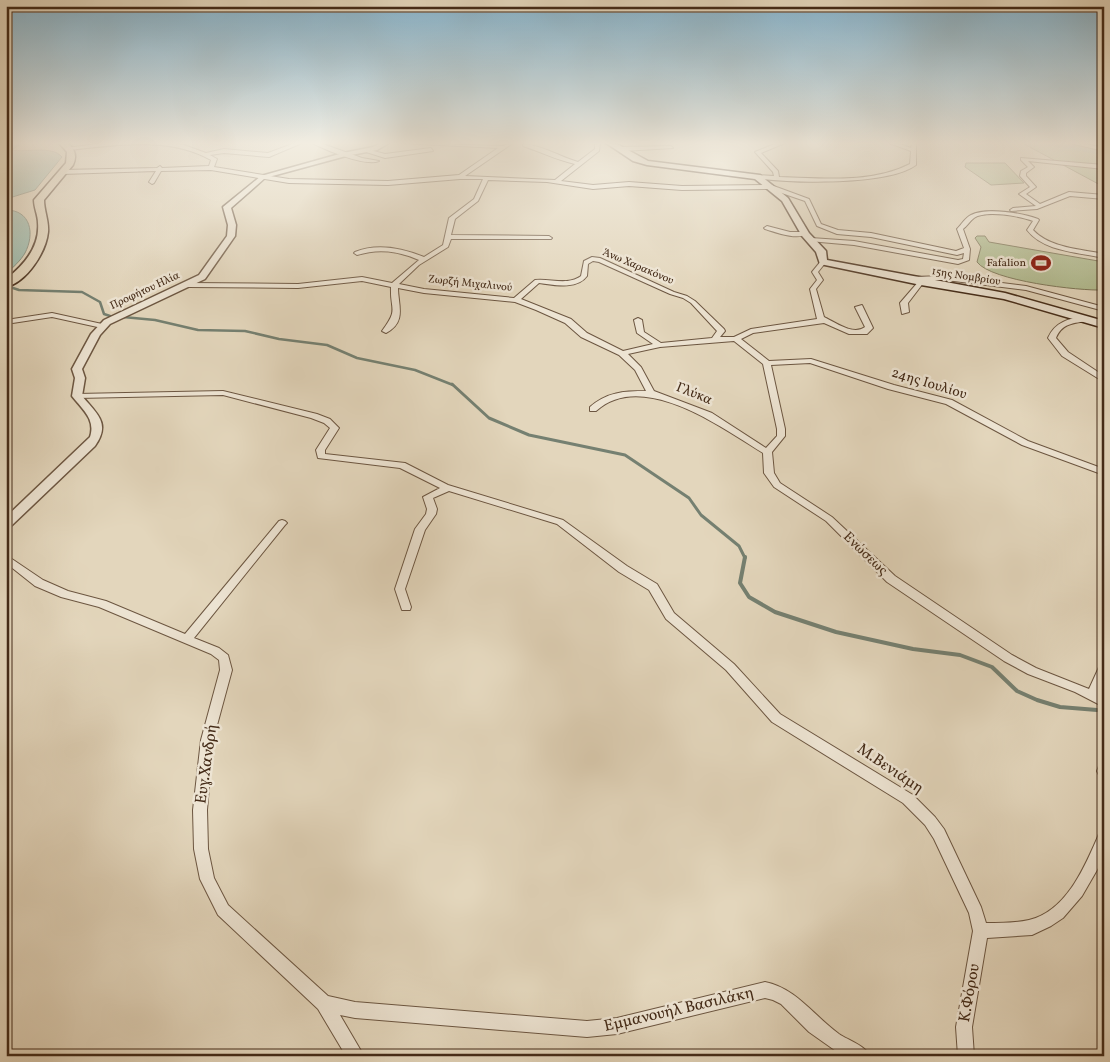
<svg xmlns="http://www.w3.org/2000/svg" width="1110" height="1062" viewBox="0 0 1110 1062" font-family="Vollkorn,serif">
<rect width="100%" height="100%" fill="#e3d6bc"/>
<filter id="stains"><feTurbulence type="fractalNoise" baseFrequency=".004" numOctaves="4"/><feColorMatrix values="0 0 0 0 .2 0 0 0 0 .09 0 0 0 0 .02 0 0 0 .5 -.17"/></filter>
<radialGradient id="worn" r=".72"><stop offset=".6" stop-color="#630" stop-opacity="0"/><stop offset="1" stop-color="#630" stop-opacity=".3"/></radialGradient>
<path fill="#b2be92" stroke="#7b7455" d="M1024,143H1104V187L1026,145Z
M966,163H1005L1024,183L991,185L965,167Z
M977,236H985L989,242L1104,262V290C1079,291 991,281 977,262L981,247L975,238Z"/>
<path fill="#96b9ac" stroke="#758071" d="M6,143H22L12,150C25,153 52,145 62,157L35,190L6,199Z
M6,210C31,210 35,234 25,253C21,260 13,268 6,273Z"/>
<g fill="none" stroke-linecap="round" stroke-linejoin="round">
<path stroke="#758071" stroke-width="2.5" d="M10,287L19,290L82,292L100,302L104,314L110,316
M123,317L155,320L198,330L245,331L279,339L327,345L357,358L415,370L453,385"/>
<path stroke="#758071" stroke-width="3" d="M452,384L489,418L529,435L625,455L689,498L701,515L739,546L745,558"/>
<path stroke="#758071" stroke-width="4" d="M745,557L740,583L749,597L775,612L836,632L913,649L960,655L992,667L1017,691L1037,700L1060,707L1097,710"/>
<path fill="#96b9ac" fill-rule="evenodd" d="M1031,143H1058L1104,149V155Z"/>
<defs>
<path id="minor" d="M105,143H172L184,145L206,153L224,149L268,153L295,143H302L269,157L224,153L210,155L217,159L214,167L289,179L388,181L459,175L498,148L401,143L502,146L513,143L465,176L555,180L575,164C557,160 541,152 523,146V144C542,145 560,157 578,162L595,149V143H600L599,151L561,181L593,185L629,182L682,186L771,185L809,199L821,224L838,230L871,233L956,251L964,248L957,229C961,225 966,217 971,215C986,207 1023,213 1038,219L1039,220L1033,230C1050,248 1080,249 1104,254V258C1078,252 1044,252 1027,230L1033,221C1020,216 986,210 974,218C970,221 967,226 963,229L970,249L969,260L958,264L854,245L809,241L808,240L811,238L854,241L958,260L963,259L964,253L957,255L871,237L837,234L817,226L805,201L770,189L682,190L629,186L593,189L547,182L488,180L478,201L455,219L451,235L549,236L552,238L551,239H451L448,247L419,265L399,284L424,289L514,298L535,280C550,278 567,286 581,276L584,261L592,257L600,258L674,292L687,296L695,301L724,329L725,331L720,337H734L751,329L817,319L810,289L817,280L812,272L821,261H825L826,262L818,272L823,280L816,289L824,317C835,322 853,336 865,327L855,307L862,305L873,328L867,334H849L824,323L753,333L741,339L769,361L811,359L894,385L952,400L1028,441L1104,469V475L1022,445L946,404L888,389L810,363L771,365L785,429V436L772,452L774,473L780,483L832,517L895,576L1012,655L1036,668L1089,689L1100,665L1104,664V683L1099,694L1104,696V707L1075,692L1028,674L1004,661L887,582L826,521L774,487L764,473L763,453C721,427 642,369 596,411H590V407C607,392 624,391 646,391L635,370L619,355L581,337L565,323L536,310L515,302L424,293L398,288C398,305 407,322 386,333L382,331C399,308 390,311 391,287L362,281L298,288L188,287L185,285L188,283L298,284L362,277L392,283L419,260C398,251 379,248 357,255L354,253L355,252C377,243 402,248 424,257L443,245L449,218L474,199L483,179H460L388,185L289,183L211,170L161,171L154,183L152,184L149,182L156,171L62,174L59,172L62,170L157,168L160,166L162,168L209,166L211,160C168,136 116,145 69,150L66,148ZM593,261L599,262L670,294L683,298L691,303L717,331L712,338L661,343L644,332L642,320L638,318L634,320L637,333L653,344L623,351L587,333L571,319L521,299L539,283C554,285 577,290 587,276L588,264ZM734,341L763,364L777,429V436L766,448L712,413L654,391L641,367L628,354L660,347Z
M312,143H320L362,158L379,161C365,167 326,150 312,143Z
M777,143H785L761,153L778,171L779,177C821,178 872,184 910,164L911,151L889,143H897L911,148L912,143H916V165C888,186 790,183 755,178V176L757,175L774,176L773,172L755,152Z
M1070,143H1081L1104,148V151Z
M671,146L673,148L623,151L620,149L623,147Z
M431,148L433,151L385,158L363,151L366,149L385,154Z
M1021,158L1104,165V169L1028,161L1034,167L1026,173V176L1036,187L1026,194L1040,204L1069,192L1104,195V199L1070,196L1037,209L1011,211L1010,210L1013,208L1036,206L1019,194L1030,187L1020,176L1021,171L1028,167L1021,160Z
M767,226L790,232H805L808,234C796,240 778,233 765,229L764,228Z
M946,276L1026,286L1104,307V311L1026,290L946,280H921L924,282L908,303L909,312L902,314L900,303L919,281L921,280L911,279V277Z
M52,313L102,324L106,326L102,328L52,317L6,324V320Z
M1085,317L1089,319L1088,321C1074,323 1062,323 1056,338L1068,352L1104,376V382L1062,356L1048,338C1055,322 1069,318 1085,317Z
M223,391L317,414L330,419L339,428L325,450V454L405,463L448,485L563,520L627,566L657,584L674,613L734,664L780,714L913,795L935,817L944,829L981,907L986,923C1001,923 1016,923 1029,920C1067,911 1085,866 1099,834L1104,833V856L1097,870L1082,896L1063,918L1051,926L1032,935L987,938L972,1027L974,1056H958L956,1027L973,931L969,913L934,839L925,825L903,803L772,722L726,670L666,619L649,590L619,572L557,524L449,491L433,498L437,509L436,514L425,530L405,589L411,607L410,610H402L395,589L415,529L426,514L427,509L423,497L440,488L400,468L318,458L316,450L330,428L324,423L311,418L223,395L77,398L73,396L77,394Z
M282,520L285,521L287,523L285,525L194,638L219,648L228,655L232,670L213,740L207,810L208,849L214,878L228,905L328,996L355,1002L587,1021L617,1018L765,982C796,988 814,1016 839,1034C848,1040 866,1046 870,1056H843L809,1032L781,1004L773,1000L765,998L617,1034L587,1037L355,1018L340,1015L364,1056H346L318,1009L218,915L200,879L194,849L193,810L201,740L220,670L219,660L211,654L99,607L61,597L35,586L6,563V555L43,580L68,591L106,601L185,634L279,521Z
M1104,764V777L1099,775L1097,771L1099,766Z"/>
<path id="tertiary" d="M381,143H389L377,150L346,156L265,178L231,208L236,225L235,236L205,279L110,324L100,335L82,369L85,378L82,396C97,414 111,423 95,446L10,527L6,528V517L90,437C96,419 82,409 72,396L75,378L72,369L91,334L104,320L199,275L227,236L228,225L223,207L261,176L343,153L373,147Z"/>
<path id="secondary" d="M606,143L617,144L648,161L760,175L788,198L809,233L826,251L827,260L1005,293L1104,321V328L1004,299L921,285L820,264L816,252L802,236L782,201L755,179L647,165L633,161Z"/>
<path id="primary" d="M59,143H68C75,150 77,156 73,165L44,200C44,211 49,221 48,232C46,252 27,282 6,287V279C24,265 40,247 38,223C38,215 34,208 34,200L66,163L67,152Z"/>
</defs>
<use href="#minor" stroke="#6c5641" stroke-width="2"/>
<use href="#tertiary" stroke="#6c5641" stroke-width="3"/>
<use href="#secondary" stroke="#442b18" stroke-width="3"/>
<use href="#primary" stroke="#442b18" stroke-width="3"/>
<use href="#minor" fill="#ede4d3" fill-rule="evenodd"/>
<use href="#tertiary" fill="#ede4d3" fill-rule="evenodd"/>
<use href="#secondary" fill="#ede4d3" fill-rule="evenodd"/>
<use href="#primary" fill="#e3d6bc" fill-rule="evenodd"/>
</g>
<linearGradient id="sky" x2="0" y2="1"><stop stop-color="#87b6d0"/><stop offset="0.49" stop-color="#f2ede1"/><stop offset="1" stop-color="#f2ede1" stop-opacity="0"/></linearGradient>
<rect width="1110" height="292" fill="url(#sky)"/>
<defs>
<symbol id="stadium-bare" viewBox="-9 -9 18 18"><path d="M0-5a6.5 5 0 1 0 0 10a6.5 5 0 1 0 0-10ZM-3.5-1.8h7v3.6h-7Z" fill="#8f2418" stroke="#ede4d3" stroke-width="2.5" paint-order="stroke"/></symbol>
</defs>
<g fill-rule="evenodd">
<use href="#stadium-bare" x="1027" y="249" width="28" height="28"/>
</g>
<g text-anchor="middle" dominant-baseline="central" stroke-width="5" stroke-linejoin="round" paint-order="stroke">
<g font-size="11" fill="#442b18" stroke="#ede4d3" text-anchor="end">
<text x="1026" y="263">Fafalion</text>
</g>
<g font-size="11" fill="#442b18" stroke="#ede4d3">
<text transform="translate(638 267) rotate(23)">Άνω Χαρακόνου</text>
<text transform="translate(966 277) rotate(9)">15ης Νομβρίου</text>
<text transform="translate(470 284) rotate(6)">Ζωρζή Μιχαλινού</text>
<text transform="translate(145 291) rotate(-25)">Προφήτου Ηλία</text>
</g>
<g font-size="14" fill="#442b18" stroke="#ede4d3">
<text transform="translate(929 384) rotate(17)">24ης Ιουλίου</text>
<text transform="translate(694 394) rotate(22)">Γλύκα</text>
<text transform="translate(865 554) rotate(44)">Ενώσεως</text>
</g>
<g font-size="16" fill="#442b18" stroke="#ede4d3">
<text transform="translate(207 764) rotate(-82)">Ευγ.Χανδρή</text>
<text transform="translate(890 769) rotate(34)">Μ.Βενιάμη</text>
<text transform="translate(970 993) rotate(-80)">Κ.Φόρου</text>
<text transform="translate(679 1010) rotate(-13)">Εμμανουήλ Βασιλάκη</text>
</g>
</g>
<rect width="1110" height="1062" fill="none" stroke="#e3d6bc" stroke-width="25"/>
<rect x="8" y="8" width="1095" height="1047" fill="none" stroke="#442b18" stroke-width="2.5"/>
<rect x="12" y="12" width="1085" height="1037" fill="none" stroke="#442b18"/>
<rect width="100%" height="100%" filter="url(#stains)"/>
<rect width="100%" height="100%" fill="url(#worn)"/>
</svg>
